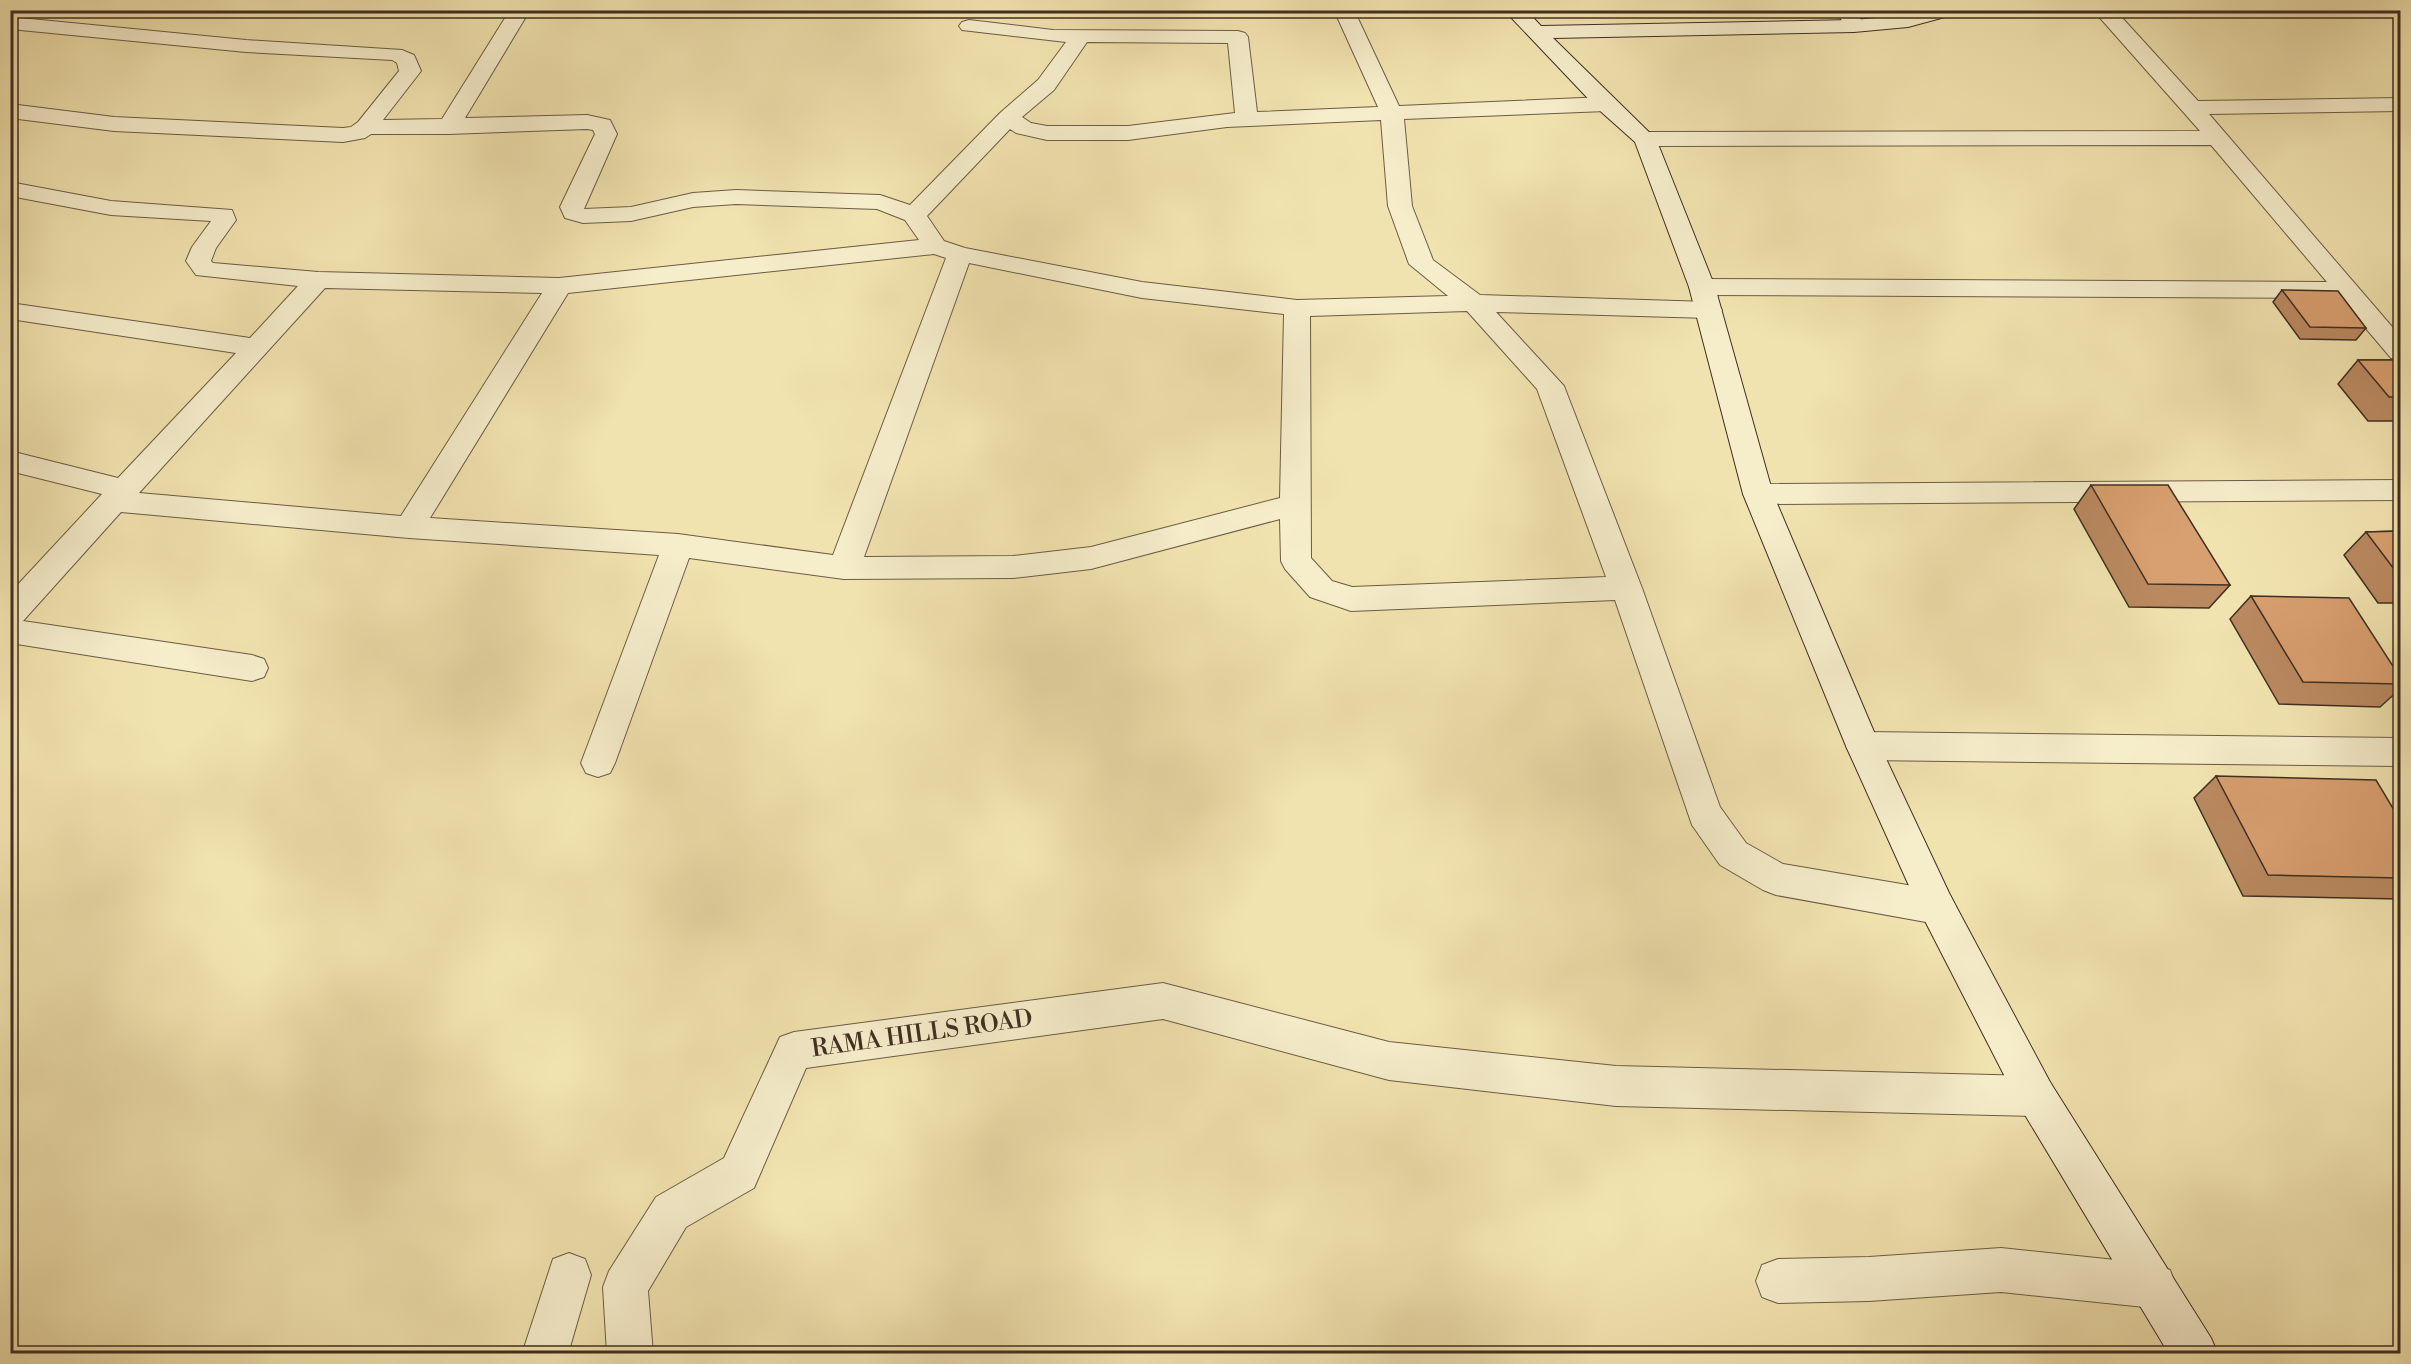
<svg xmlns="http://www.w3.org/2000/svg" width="2411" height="1364" font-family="'Libre Bodoni',serif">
	<rect width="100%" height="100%" fill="#f1e3af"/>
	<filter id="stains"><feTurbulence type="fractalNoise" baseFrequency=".00333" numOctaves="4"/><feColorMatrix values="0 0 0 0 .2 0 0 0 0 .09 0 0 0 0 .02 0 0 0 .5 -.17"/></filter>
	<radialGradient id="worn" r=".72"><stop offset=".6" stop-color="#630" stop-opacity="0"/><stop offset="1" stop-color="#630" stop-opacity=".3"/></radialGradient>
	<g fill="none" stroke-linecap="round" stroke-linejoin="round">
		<defs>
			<path id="street" d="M 510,10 L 530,10 L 465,118 L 587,115 L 610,120 L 617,134 L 584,209 L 631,207 L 693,193 L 736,190 L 880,195 L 910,205 L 1000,113 L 1038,80 L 1066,42 L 962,30 L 959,26 L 962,22 L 969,20 L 1053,30 L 1238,31 L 1245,33 L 1248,37 L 1257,112 L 1378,107 L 1334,10 L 1354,10 L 1399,106 L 1606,97 L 1614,99 L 1617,104 L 1614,109 L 1606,111 L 1404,119 L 1412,206 L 1433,260 L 1480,295 L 1709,302 L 1718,304 L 1722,310 L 1718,316 L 1709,318 L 1496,312 L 1564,386 L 1642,588 L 1720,807 L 1746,843 L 1783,864 L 1937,890 L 1950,895 L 1956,907 L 1950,919 L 1937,924 L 1776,895 L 1763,890 L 1720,865 L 1692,825 L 1615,600 L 1351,611 L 1310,597 L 1285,569 L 1281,561 L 1280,519 L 1091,569 L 1013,578 L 844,579 L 689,558 L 615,763 L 610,773 L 598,777 L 586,773 L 581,763 L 659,555 L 409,538 L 121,512 L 23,621 L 252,655 L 264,659 L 268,668 L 264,677 L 252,681 L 10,643 L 10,593 L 102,494 L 10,471 L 10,451 L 118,478 L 236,353 L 10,319 L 10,303 L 250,338 L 298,286 L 196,275 L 186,261 L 192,247 L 211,221 L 111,215 L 10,196 L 10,182 L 111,201 L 232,210 L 236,220 L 216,248 L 211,261 L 213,263 L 318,272 L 559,278 L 919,240 L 905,220 L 877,209 L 736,204 L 693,207 L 631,221 L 583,223 L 565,218 L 560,207 L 595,134 L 593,130 L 587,129 L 448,134 L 371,134 L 365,138 L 343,142 L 114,131 L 10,118 L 10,104 L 114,117 L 343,128 L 351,127 L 358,122 L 399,71 L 397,63 L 392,60 L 246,52 L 10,29 L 10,17 L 246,40 L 402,50 L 414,55 L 421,71 L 383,120 L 442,119 ZM 1087,42 L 1228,43 L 1235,113 L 1128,126 L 1047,126 L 1031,123 L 1022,117 L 1054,90 ZM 1381,120 L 1388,206 L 1409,264 L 1448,296 L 1297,300 L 1142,282 L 965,248 L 944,241 L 927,216 L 1010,129 L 1016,133 L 1047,140 L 1128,140 L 1227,127 ZM 934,254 L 946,258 L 833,555 L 678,534 L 430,518 L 568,293 ZM 969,263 L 1142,298 L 1284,314 L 1280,498 L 1091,547 L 1013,556 L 864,557 ZM 325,288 L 542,293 L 401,516 L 139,493 ZM 1467,311 L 1537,389 L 1606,577 L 1352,587 L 1332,581 L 1311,558 L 1310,316 Z
				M 1256,10 C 1251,17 1246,17 1238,15 L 1235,11 Z
				M 1836,10 L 1856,10 L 1864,26 L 1861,30 L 1847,30 Z
				M 2093,10 L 2115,10 L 2198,101 L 2400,98 L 2400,111 L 2209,114 L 2400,336 L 2400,360 L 2391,358 L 2340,298 L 1702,295 L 1693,292 L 1689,287 L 1693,282 L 1702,279 L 2327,282 L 2211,145 L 1645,146 L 1637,144 L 1634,139 L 1637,134 L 1645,132 L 2200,131 Z
				M 2400,480 L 2400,500 L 1758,504 L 1748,501 L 1743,494 L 1748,487 L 1758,484 Z
				M 1863,732 L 2400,738 L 2400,766 L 1863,760 L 1851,756 L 1846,746 L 1851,736 Z
				M 1163,983 L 1389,1042 L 1616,1066 L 2036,1076 L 2050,1082 L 2056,1096 L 2050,1110 L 2036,1116 L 1616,1106 L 1389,1080 L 1163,1019 L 806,1068 L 754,1188 L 686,1227 L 648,1291 L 653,1354 L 607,1354 L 603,1287 L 609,1271 L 656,1197 L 724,1158 L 780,1037 L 794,1032 Z
				M 2001,1248 L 2154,1264 L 2170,1270 L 2176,1286 L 2170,1302 L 2154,1308 L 2001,1292 L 1869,1301 L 1778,1303 L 1762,1297 L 1756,1281 L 1762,1265 L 1778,1259 L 1869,1257 Z
				M 569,1253 L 585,1259 L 591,1275 L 568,1354 L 522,1354 L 553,1259 Z"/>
			<path id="secondary" d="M 1504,10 L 1526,10 L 1541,26 L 1854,20 L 1907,15 L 1924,10 L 1959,10 L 1956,14 L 1908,27 L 1854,32 L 1553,38 L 1656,139 L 1715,287 L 1773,494 L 1880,746 L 1950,895 L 2050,1082 L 2211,1338 L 2218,1354 L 2169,1354 L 2022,1110 L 1924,919 L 1846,746 L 1743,494 L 1689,287 L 1635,142 L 1598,109 Z"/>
		</defs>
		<use href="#street" stroke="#6c5c44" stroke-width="2"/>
		<use href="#secondary" stroke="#402f21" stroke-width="2"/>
		<use href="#street" fill="#f6edcb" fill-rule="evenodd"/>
		<use href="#secondary" fill="#f6edcb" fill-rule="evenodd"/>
	</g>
	<path fill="#ba8960" stroke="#402f21" stroke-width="1.5" d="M 2282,290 L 2366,328 L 2356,340 L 2300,339 L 2273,302 Z
		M 2358,360 L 2400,360 L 2400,421 L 2368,421 L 2338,384 Z
		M 2091,485 L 2230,585 L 2209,608 L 2129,607 L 2074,509 Z
		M 2400,531 L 2400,603 L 2378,603 L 2344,555 L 2366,532 Z
		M 2251,596 L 2400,677 L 2400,689 L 2380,707 L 2279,704 L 2230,619 Z
		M 2216,776 L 2400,820 L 2400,899 L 2243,896 L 2194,798 Z"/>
	<path fill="#d89f70" stroke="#402f21" stroke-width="1.5" d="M 2282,290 L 2338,291 L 2366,328 L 2310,327 Z
		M 2358,360 L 2400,360 L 2400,397 L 2389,397 Z
		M 2091,485 L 2168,485 L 2230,585 L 2148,584 Z
		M 2400,531 L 2400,577 L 2366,532 Z
		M 2251,596 L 2349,598 L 2400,677 L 2400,684 L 2303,682 Z
		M 2216,776 L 2376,780 L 2400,820 L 2400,878 L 2268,875 Z"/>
	<g text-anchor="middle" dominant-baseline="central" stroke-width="4.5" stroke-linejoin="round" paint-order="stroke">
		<g font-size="24" fill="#402f21" stroke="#f6edcb">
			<text transform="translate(922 1034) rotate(-8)">RAMA HILLS ROAD</text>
		</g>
	</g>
	<rect width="2411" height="1364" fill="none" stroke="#f1e3af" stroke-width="36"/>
	<rect x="12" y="12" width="2387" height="1340" fill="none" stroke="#402f21" stroke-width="3"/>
	<rect x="18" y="18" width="2375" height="1328" fill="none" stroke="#402f21" stroke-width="1.5"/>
	<rect width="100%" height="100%" filter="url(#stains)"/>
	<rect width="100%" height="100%" fill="url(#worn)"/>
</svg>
